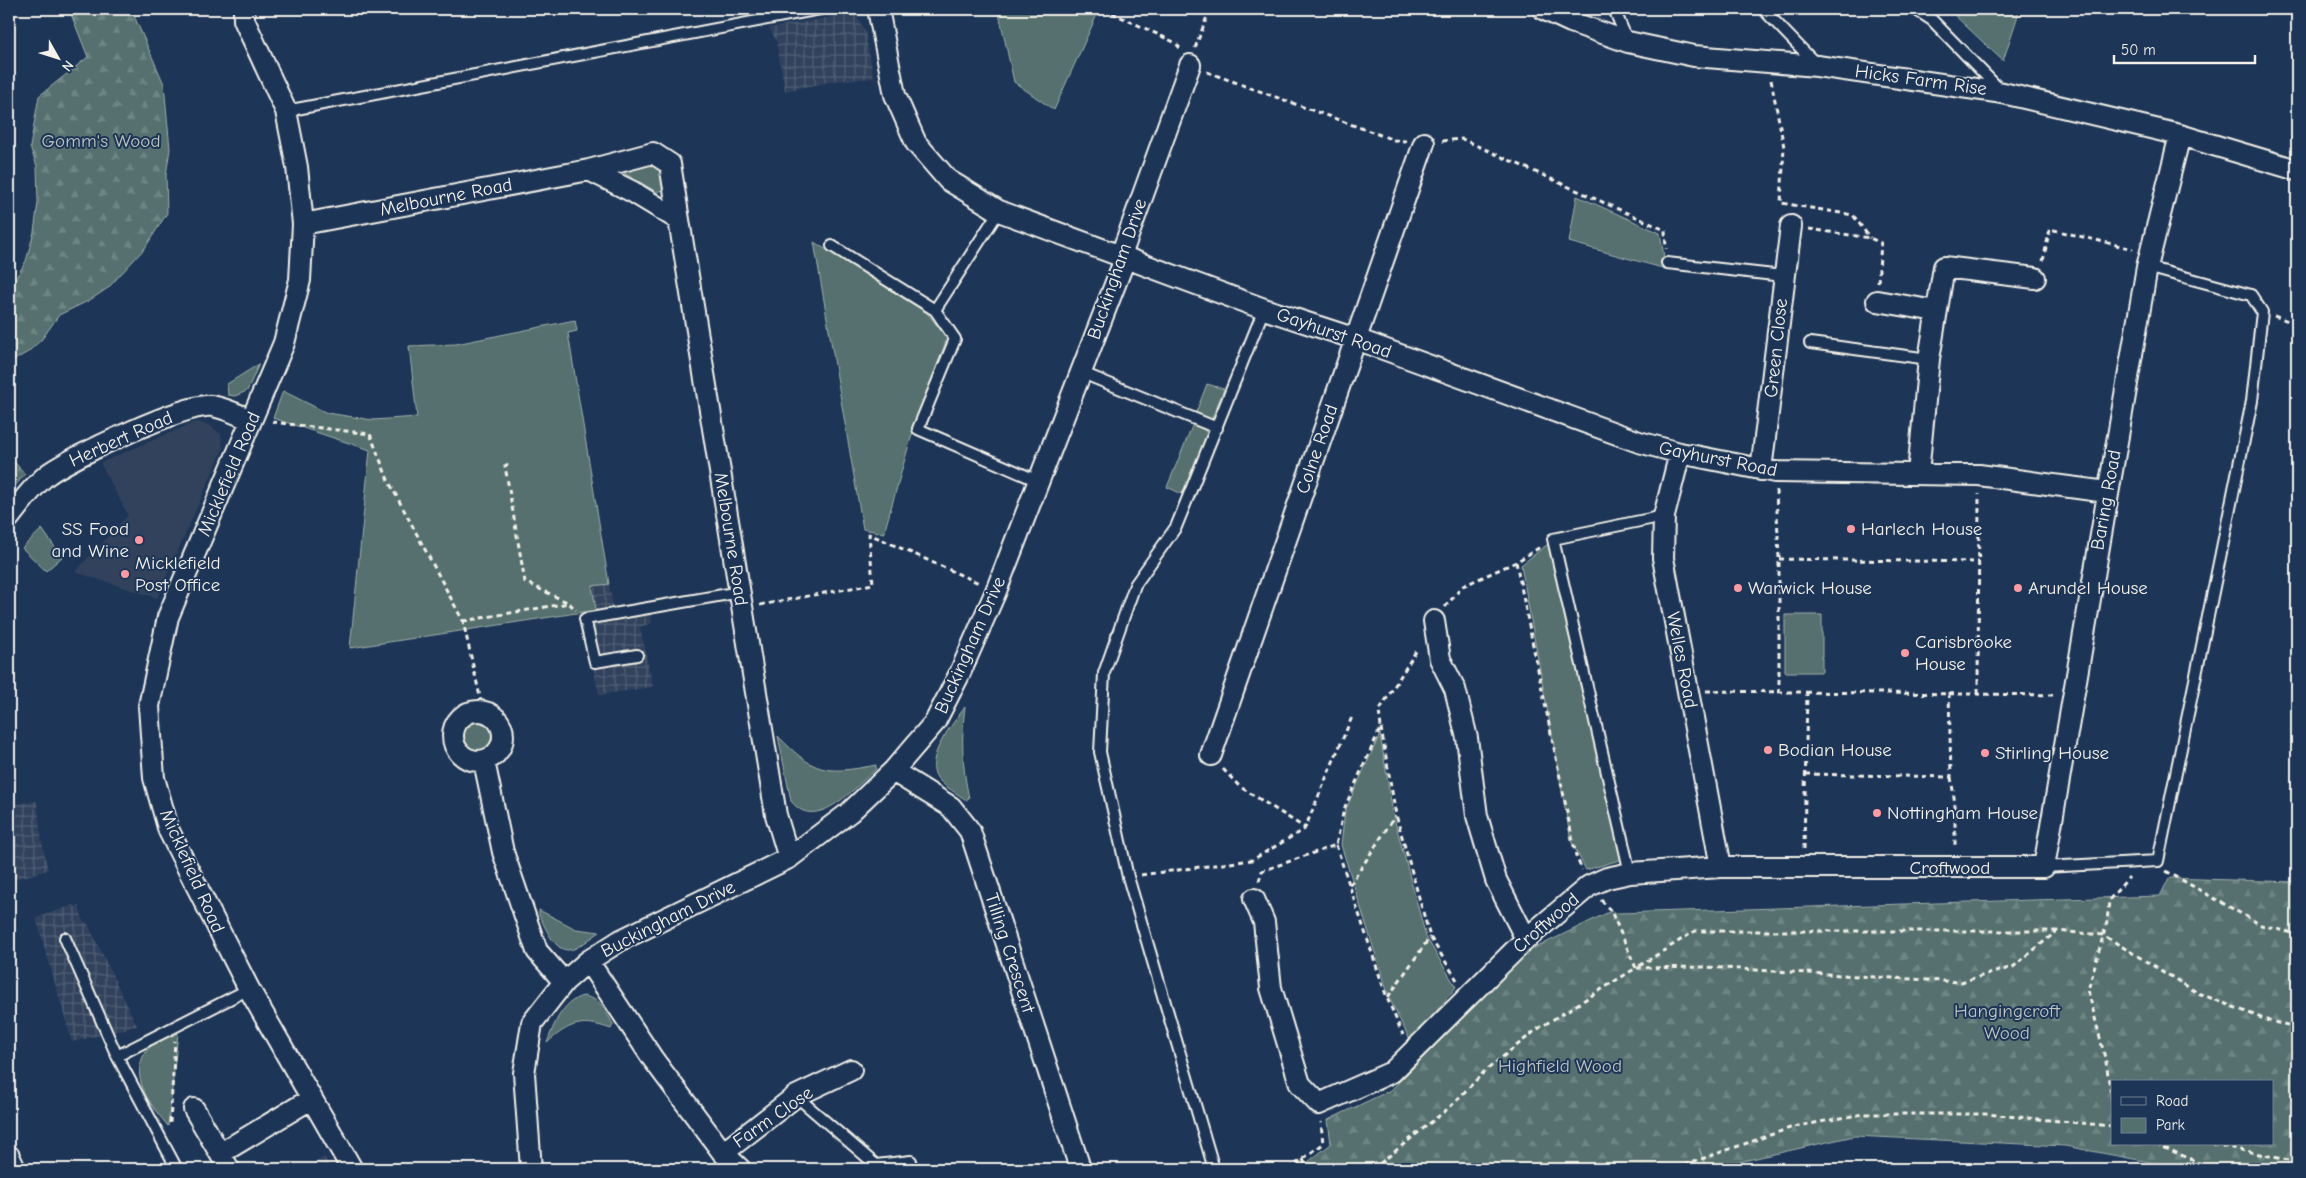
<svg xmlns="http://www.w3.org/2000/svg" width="2306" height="1178" font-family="'Comic Neue',sans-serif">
	<defs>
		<pattern id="industrial-grid" width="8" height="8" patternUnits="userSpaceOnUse" patternTransform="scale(1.25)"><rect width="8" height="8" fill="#31435d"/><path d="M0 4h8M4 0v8" fill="none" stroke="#4f5f74"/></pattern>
		<pattern id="forest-firs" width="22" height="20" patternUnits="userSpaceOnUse" patternTransform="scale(1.25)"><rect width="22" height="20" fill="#54706e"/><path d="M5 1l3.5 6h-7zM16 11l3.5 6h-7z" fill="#6d8583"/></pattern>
	</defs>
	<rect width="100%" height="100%" fill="#1d3557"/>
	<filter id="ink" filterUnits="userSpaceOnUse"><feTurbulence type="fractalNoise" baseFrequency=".02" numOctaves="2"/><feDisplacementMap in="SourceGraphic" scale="10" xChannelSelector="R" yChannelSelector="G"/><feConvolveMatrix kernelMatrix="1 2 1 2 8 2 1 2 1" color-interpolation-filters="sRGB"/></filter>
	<g filter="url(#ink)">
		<path fill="#31435d" d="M 195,422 L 209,425 L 221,434 L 223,449 L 157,598 L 75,572 L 128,515 L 100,463 Z"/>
		<path fill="url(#industrial-grid)" d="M 855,13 L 865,31 L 874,78 L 835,81 L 785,91 L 776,40 L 769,28 Z
			M 609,584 L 613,607 L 724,589 L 726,606 L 719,599 L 650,612 L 652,623 L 640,627 L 653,687 L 599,695 L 593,667 L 586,646 L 584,629 L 577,614 L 596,609 L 592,586 Z
			M 37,801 L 42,843 L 48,870 L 9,881 L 9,805 Z
			M 73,905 L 76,907 L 79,905 L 84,923 L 87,922 L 137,1026 L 72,1042 L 36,918 Z
			M 324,1157 L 331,1169 L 303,1169 Z"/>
		<path fill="#54706e" stroke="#a4b0ab" d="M 998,9 L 1099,10 L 1054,110 L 1014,82 Z
			M 1948,9 L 2020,9 L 2003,61 Z
			M 659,161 L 664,163 L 664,189 L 657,192 L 624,173 L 624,170 Z
			M 1577,196 L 1660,233 L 1666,269 L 1569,242 Z
			M 814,242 L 927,313 L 947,338 L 910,441 L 884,533 L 863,529 Z
			M 575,320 L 577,331 L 568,333 L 609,584 L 592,586 L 596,610 L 350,648 L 370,450 L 273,418 L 283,391 L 327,413 L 373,420 L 417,417 L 409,346 L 456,344 Z
			M 259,364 L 247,391 L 235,396 L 228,395 L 227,384 Z
			M 1207,384 L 1224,389 L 1211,420 L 1195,415 Z
			M 1193,424 L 1203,428 L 1207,434 L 1182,494 L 1167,487 Z
			M 42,529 L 62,557 L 46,571 L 22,548 Z
			M 1548,544 L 1623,859 L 1586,870 L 1571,841 L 1521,565 Z
			M 1785,615 L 1822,615 L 1822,672 L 1785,672 Z
			M 965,707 C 961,738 962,767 969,798 L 966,800 C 958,794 945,787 938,779 C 922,758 954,723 965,707 Z
			M464 735a19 19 0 1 1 38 0a19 19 0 1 1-38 0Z
			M 1380,734 L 1393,814 L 1426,937 L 1456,987 L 1411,1042 L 1390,1000 L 1341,845 L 1345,811 Z
			M 778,736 C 814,773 825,775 876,765 L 876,769 C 855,787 816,834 791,801 Z
			M 539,910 L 576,929 L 600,932 C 592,937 584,944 576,948 C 556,958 546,928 539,915 Z
			M 583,996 C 603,1000 603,1007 613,1024 L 611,1029 C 583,1019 570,1022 547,1043 C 554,1024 562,1002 583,996 Z
			M 178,1033 L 168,1126 C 150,1105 125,1073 150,1047 C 157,1041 170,1037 178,1033 Z"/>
		<path fill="url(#forest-firs)" stroke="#a4b0ab" fill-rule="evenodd" d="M 69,9 L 131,9 L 164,84 L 170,149 L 166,175 L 167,213 L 145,248 L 108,288 L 90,300 L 59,315 L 42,339 L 28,352 L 9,363 L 9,290 L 26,261 L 34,232 L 38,202 L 37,166 L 30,147 L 39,96 L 88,57 Z
			M 9,456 L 25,474 L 9,493 Z
			M 2169,878 L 2297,882 L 2297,1169 L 2186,1169 L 2065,1146 L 1854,1136 L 1743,1161 L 1719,1169 L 1707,1169 L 1699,1148 L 1706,1169 L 1299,1169 L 1331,1144 L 1328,1120 L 1391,1090 L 1529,951 L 1611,911 L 1618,913 L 2160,896 ZM 2112,1082 L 2272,1082 L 2272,1144 L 2112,1144 Z"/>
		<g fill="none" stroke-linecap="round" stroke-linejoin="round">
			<defs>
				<path id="lane" d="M 1614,9 L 1628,42
					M 1763,9 L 1817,65
					M 1915,9 L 1932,20 L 2000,90
					M 286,111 L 820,9
					M 832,246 L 935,310 L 955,339 L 918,429 L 1038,481
					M 1667,263 L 1783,276
					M 935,310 L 999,211
					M 1810,343 L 1929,359
					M 1080,372 L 1217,428
					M 637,655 L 595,662 L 585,619 L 740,592
					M 2044,867 L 2158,861 L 2252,401 L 2262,312 L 2251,295 L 2147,267
					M 1630,873 L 1553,539 L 1664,516
					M 65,938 L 117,1056 L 177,1169
					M 117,1056 L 249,989
					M 796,1096 L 876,1165 L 911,1161
					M 1214,1169 L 1128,877 L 1100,752 L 1104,673 L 1135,585 L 1176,527 L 1264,309"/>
				<path id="street" d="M 244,9 L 244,20 L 286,111 L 297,167 L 303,224 L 300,280 L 284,343 L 168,617 L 149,706 L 154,778 L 169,831 L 192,877 L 249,989 L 352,1169
					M 878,9 L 895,95 L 916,143 L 948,180 L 999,211 L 1264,309 L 1356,339 L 1639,442 L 1680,453 L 1775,472 L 1979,475 L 2107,492
					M 1543,9 L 1571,22 L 1628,42 L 1694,56 L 1817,66 L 2003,93 L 2180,135 L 2297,170
					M 589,170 L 653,153 L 670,164 L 679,220
					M 303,224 L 589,170 L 633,192 L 679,220 L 776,815 L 789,858
					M 1877,301 L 1936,311
					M 1680,453 L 1664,516 L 1663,558 L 1721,867
					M 1761,470 L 1791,226
					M 1918,474 L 1929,359 L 1944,267 L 2035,278
					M 9,518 C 21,503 32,487 47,475 C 69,458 187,402 212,406 C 225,408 239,415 251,420
					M 1434,621 L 1440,659 L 1455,689 L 1467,738 L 1477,816 L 1496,880 L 1526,939
					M453 736a25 25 0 1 1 50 0a25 25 0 1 1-50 0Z
					M 1211,755 L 1424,143
					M 484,761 L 503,852 L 537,951 L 564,982
					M 893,771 L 951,807 L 970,831 L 1079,1165 L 1079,1169
					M 1254,899 L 1264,922 L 1271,988 L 1300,1084 L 1319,1104 L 1392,1072 L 1526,939 L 1589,886 L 1607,878 L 1630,873 L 1721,867 L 2044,867 L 2147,267 L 2180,135
					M 588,961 L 653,1059 L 723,1153 L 740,1169
					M 194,1109 L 229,1169
					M 221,1153 L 311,1099
					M 723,1153 L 796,1096 L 851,1070
					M 9,1156 L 15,1169
					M 531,1169 L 524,1073 L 532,1023 L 564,982 L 588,961 L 621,940 L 789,858 L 850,812 L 893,771 L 935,722 L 959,675 L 996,591 L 1123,264 L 1124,247 L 1190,65"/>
			</defs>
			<use href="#lane" stroke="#f4f1e8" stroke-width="14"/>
			<use href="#street" stroke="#f4f1e8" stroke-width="24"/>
			<path stroke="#f4f1e8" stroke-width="3" stroke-dasharray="5 4" stroke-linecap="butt" d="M 1104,9 L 1176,43 L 1181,50
				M 1195,48 L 1210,9
				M 1207,72 L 1394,140 L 1406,141
				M 1771,80 L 1784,147 L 1781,203 L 1853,215 L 1870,238
				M 1442,141 L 1462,139 L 1665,230 L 1666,249
				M 1809,229 L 1870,238 L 1881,243 L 1878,283
				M 2043,261 L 2050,229 L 2133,249
				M 2274,316 L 2297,324
				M 272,422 L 370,434 L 388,480 L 463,621 L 483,710
				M 508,464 L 505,466 L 525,582 L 569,603
				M 1776,490 L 1779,559 L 1779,691
				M 1779,559 L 1979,562
				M 1516,562 L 1576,856 L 1582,870
				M 760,605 L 873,584 L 869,534 L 979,583
				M 1445,607 L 1463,586 L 1516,562 L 1542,546
				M 463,621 L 569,603 L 576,610
				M 1706,691 L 2055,695
				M 1978,693 L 1979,494
				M 1381,728 L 1396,815 L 1430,937 L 1457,980
				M 1223,769 L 1239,786 L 1305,828 L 1352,717
				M 1805,774 L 1951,777 L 1949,693
				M 1951,777 L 1955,804 L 1955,848
				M 1336,845 L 1387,998 L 1403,1035
				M 1804,849 L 1807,692
				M 2166,871 L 2261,925 L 2297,934
				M 1141,875 L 1252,860 L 1305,829
				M 1259,881 L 1262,871 L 1336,845 L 1344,809 L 1381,727 L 1379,711 L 1418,648
				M 1350,885 L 1395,816
				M 1601,900 L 1611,911 L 1636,968 L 1695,931 L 2056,931
				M 1388,997 L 1430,937
				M 2112,1101 L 2106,1062 L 2088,990 L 2107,922 L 2109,900 L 2129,877
				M 170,1123 L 175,1041
				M 2156,1144 L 2213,1169
				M 2213,1144 L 2297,1162
				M 1303,1159 L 1307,1169
				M 1289,1169 L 1323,1144 L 1321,1122
				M 1373,1169 L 1450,1107 L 1484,1072 L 1536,1030 L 1636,968 L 1705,967 L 1961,982 L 2013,967 L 2057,931 L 2103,935 L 2198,993 L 2269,1021 L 2297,1027
				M 1676,1169 L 1690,1163 L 1793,1127 L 1863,1114 L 1986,1114 L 2112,1126"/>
			<use href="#lane" stroke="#1d3557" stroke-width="10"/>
			<use href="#street" stroke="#1d3557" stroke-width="20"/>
		</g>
	</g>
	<g fill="#ff9aa2" stroke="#1d3557" stroke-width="2">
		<circle cx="1851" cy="529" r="5"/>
		<circle cx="139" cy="540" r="5"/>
		<circle cx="125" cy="574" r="5"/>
		<circle cx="1738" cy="588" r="5"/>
		<circle cx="2018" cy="588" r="5"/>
		<circle cx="1905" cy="653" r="5"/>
		<circle cx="1768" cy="750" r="5"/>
		<circle cx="1985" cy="753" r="5"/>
		<circle cx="1877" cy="813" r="5"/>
	</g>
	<g text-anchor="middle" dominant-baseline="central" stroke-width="4" stroke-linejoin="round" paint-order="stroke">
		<g font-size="19" fill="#f4f1e8" stroke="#1d3557">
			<text transform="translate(1921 80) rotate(8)">Hicks Farm Rise</text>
			<text transform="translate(446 197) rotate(-11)">Melbourne Road</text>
			<text transform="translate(1117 269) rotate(-71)">Buckingham Drive</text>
			<text transform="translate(1334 333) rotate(19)">Gayhurst Road</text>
			<text transform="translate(1776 348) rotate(-84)">Green Close</text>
			<text transform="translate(121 439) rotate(-24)">Herbert Road</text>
			<text transform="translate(1317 449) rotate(-71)">Colne Road</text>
			<text transform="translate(1718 459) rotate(11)">Gayhurst Road</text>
			<text transform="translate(229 474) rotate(-67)">Micklefield Road</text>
			<text transform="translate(2106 500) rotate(-80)">Baring Road</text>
			<text transform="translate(731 539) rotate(81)">Melbourne Road</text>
			<text transform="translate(970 645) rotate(-66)">Buckingham Drive</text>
			<text transform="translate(1682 660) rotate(79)">Welles Road</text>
			<text x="1950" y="868">Croftwood</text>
			<text transform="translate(192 871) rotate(66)">Micklefield Road</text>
			<text transform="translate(668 919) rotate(-27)">Buckingham Drive</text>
			<text transform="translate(1546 923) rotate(-41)">Croftwood</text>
			<text transform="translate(1010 953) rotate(72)">Tilling Crescent</text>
			<text transform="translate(773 1117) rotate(-35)">Farm Close</text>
		</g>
		<g font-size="19" fill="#bcc4bd" stroke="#1d3557">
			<text x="101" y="141">Gomm's Wood</text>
			<text x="2007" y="1011">Hangingcroft<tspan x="2007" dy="22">Wood</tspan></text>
			<text x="1560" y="1066">Highfield Wood</text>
		</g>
		<g font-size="19" fill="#f4f1e8" stroke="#1d3557" text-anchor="start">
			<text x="129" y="529" text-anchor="end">SS Food<tspan x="129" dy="22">and Wine</tspan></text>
			<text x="1861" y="529">Harlech House</text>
			<text x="135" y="563">Micklefield<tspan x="135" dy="22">Post Office</tspan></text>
			<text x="1748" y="588">Warwick House</text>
			<text x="2028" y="588">Arundel House</text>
			<text x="1915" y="642">Carisbrooke<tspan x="1915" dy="22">House</tspan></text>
			<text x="1778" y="750">Bodian House</text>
			<text x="1995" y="753">Stirling House</text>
			<text x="1887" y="813">Nottingham House</text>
		</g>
	</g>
	<rect width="2306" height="1178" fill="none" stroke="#1d3557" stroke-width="30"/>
	<rect x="15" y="15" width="2276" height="1148" fill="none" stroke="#f4f1e8" stroke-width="2" filter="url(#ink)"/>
	<rect x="2111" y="1080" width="162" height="65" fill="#1d3557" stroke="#738091"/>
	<rect x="2121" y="1097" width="25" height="8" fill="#1d3557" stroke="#738091"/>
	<text x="2156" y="1106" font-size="15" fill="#f4f1e8">Road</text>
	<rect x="2121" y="1118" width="25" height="15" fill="#54706e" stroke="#738091"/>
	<text x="2156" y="1130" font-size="15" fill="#f4f1e8">Park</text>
	<g transform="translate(58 58) rotate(129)" stroke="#1d3557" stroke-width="4" paint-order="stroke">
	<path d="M0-4L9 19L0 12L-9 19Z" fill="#f4f1e8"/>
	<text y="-8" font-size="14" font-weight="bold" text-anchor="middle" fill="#f4f1e8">N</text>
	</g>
	<path d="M2114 55v8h141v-8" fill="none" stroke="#f4f1e8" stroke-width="2.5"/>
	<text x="2121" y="55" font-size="15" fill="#f4f1e8" stroke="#1d3557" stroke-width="4" paint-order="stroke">50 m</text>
</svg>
